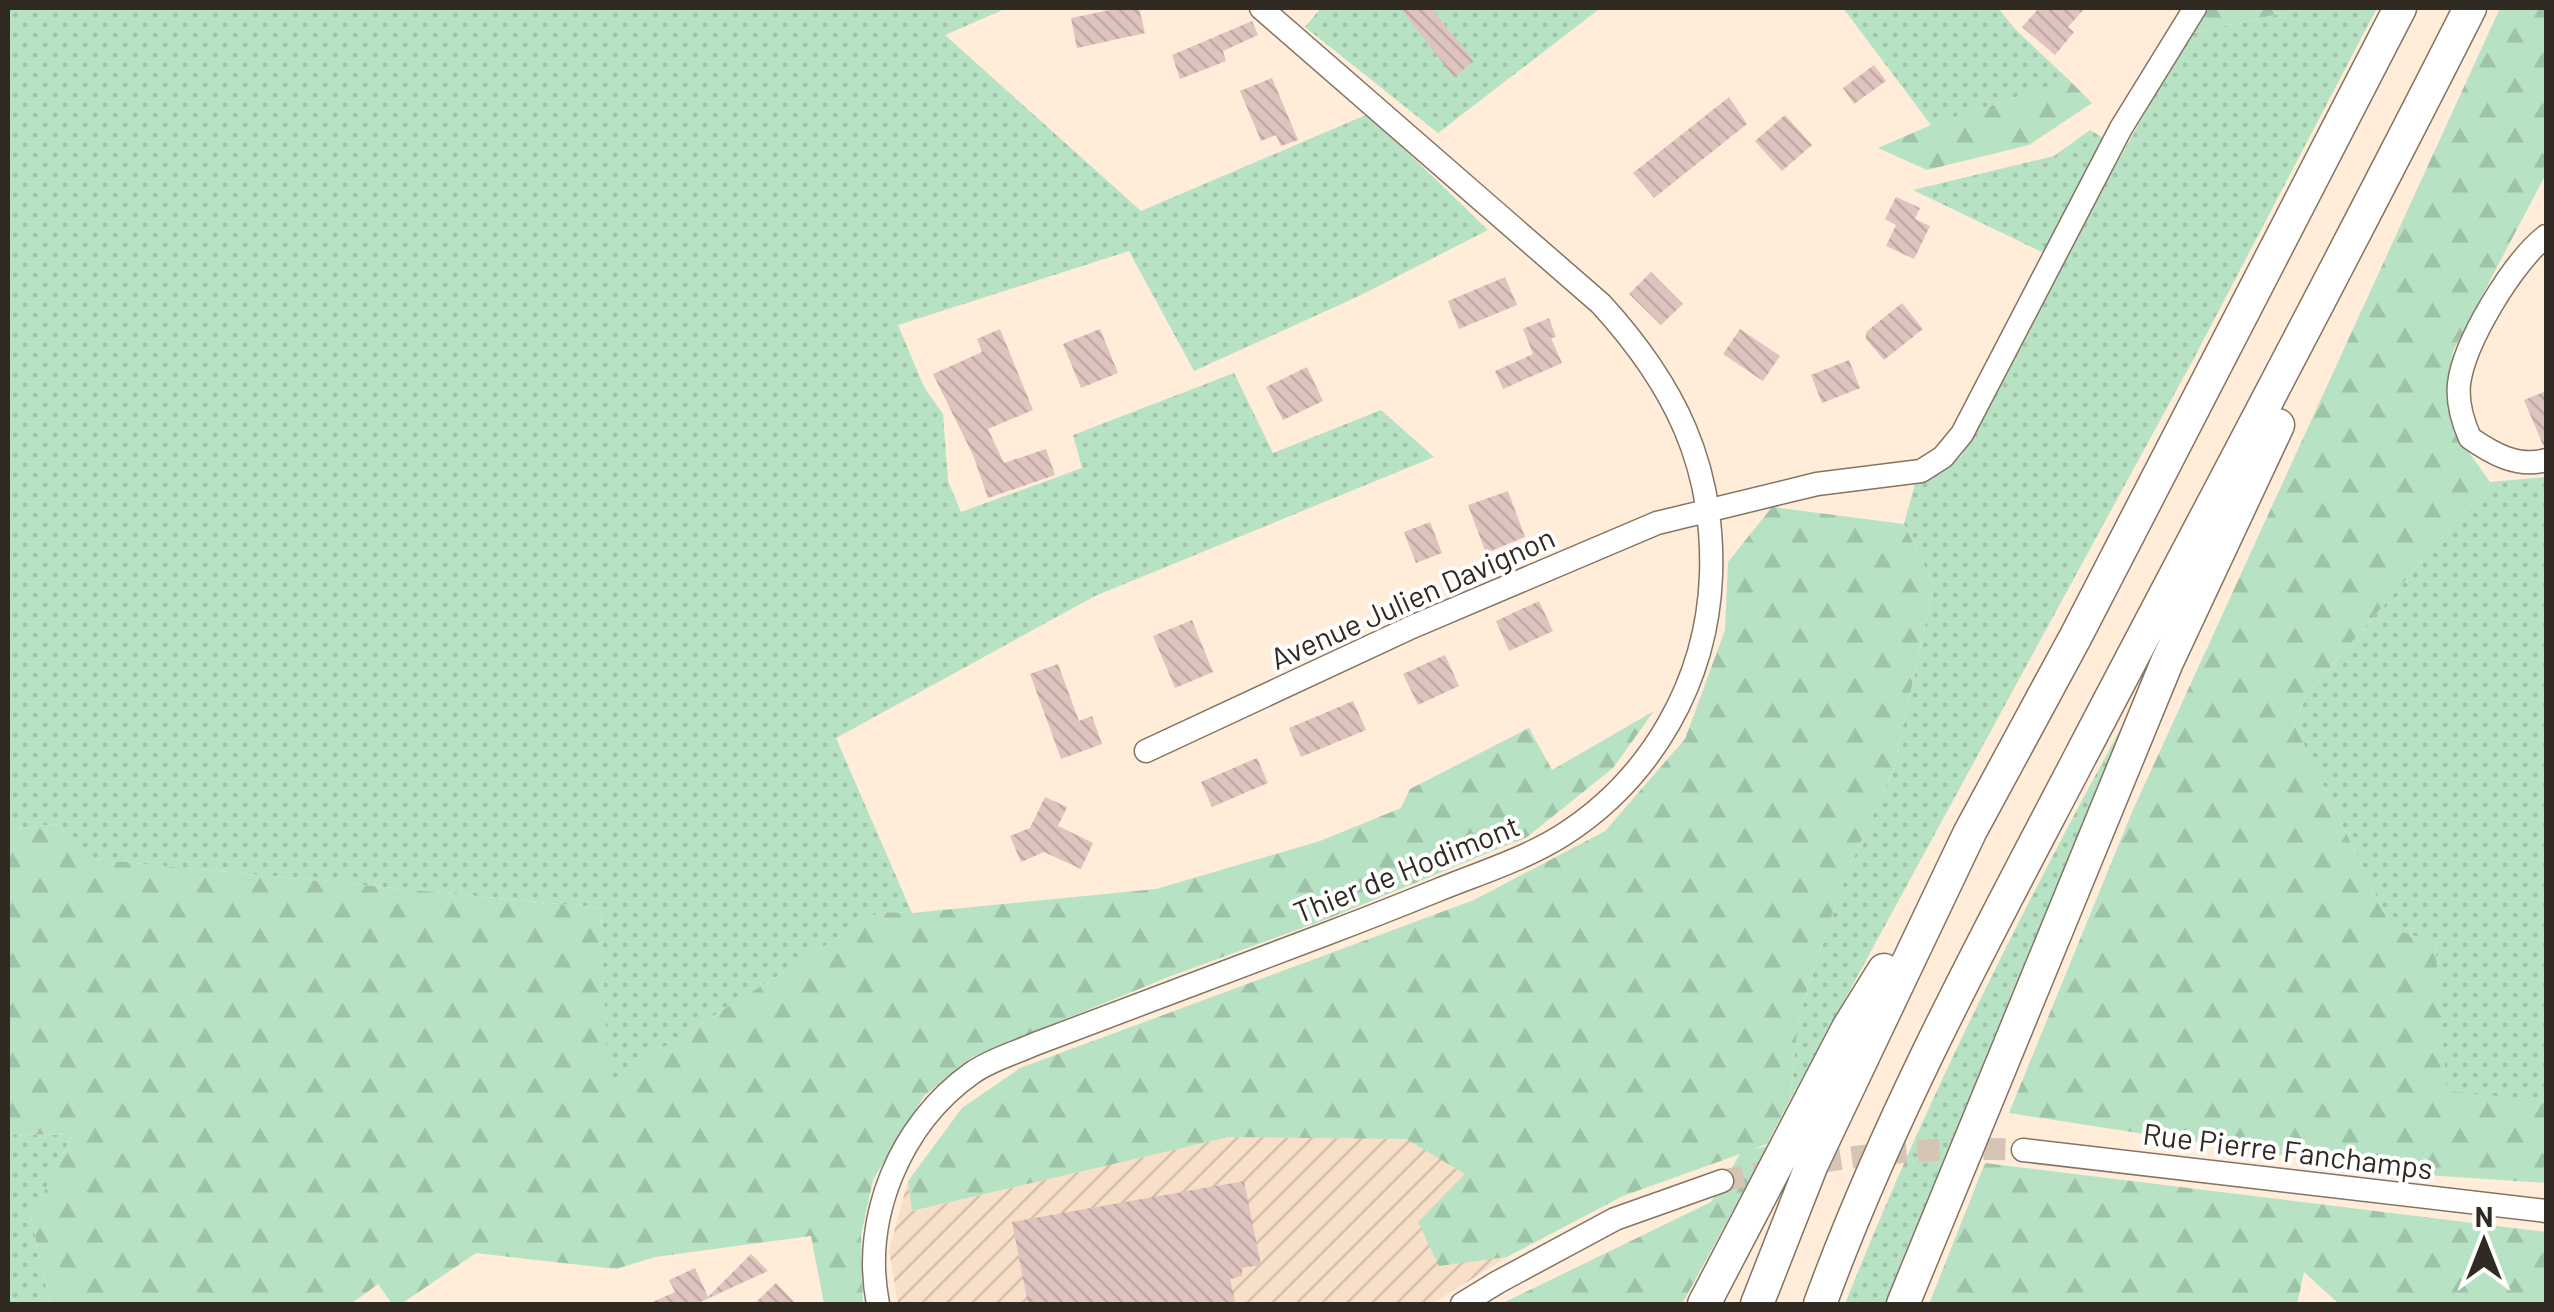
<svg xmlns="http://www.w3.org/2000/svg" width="2554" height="1312" font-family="Barlow,sans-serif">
	<defs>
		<pattern id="industrial-furrows" width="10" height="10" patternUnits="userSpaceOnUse" patternTransform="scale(2.5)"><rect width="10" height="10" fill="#f8dfc8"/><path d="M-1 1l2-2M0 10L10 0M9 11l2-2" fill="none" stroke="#d5c0ac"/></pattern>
		<pattern id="grass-dots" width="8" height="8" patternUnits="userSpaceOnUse" patternTransform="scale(2.5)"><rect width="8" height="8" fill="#b7e3c4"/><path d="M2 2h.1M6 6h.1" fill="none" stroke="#9ec3a8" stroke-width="1.8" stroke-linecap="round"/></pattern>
		<pattern id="forest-firs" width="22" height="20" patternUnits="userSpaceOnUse" patternTransform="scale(2.5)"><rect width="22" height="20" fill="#b7e3c4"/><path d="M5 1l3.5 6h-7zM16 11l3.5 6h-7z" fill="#9ec3a8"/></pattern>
		<pattern id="building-back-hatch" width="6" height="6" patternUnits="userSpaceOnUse" patternTransform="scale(2.5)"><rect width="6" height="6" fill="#dfc3bf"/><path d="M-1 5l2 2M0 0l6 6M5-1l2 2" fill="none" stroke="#c0a8a4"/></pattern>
	</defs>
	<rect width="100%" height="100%" fill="#ffecd9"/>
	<path fill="url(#industrial-furrows)" d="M 1229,1137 L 1407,1139 L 1465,1174 L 1439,1265 L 1507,1257 L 1432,1304 L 898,1304 L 889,1250 L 908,1181 L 913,1211 Z"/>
	<path fill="url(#grass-dots)" d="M 8,8 L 1007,8 L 945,35 L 1141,211 L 1368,114 L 1488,230 L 1359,296 L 1194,371 L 1129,251 L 898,325 L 924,387 L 943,414 L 948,481 L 961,512 L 1082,468 L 1073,435 L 1234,373 L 1273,453 L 1381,410 L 1434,457 L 1095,596 L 836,738 L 912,913 L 879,912 L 607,1083 L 601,908 L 93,859 L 55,824 L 8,830 Z
		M 1321,8 L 1596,8 L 1598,10 L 1438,133 L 1305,27 Z
		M 1843,8 L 1998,8 L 2015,29 L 2069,80 L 1931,125 Z
		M 2305,8 L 2377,8 L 2194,358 L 1790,1100 L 1799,1014 L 1844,879 L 1893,771 L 1934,586 L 1904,524 L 1916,480 L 1961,457 L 2021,335 L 2189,34 Z
		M 2090,130 L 2107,140 L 2046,254 L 1913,190 L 2054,156 Z
		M 2546,477 L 2546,1101 L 2446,1092 L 2435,943 L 2392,929 L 2294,724 L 2307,694 L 2490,482 Z
		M 2147,681 L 1888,1304 L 1845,1304 C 1930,1090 2035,883 2147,681 Z
		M 8,1134 L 72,1135 L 31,1218 L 50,1304 L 8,1304 Z"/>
	<path fill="url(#forest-firs)" d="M 2205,8 L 2305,8 L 2189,34 Z
		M 2500,8 L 2546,8 L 2546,174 L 2453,351 L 2447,407 L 2470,454 L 2490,482 L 2307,694 L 2294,724 L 2392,929 L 2435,942 L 2447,1091 L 2546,1101 L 2546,1183 L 2396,1173 L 2009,1113 L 2132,812 Z
		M 2069,80 L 2092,103 L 2029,145 L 1927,170 L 1878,148 L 1931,125 Z
		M 1772,507 L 1904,524 L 1934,586 L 1893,771 L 1844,879 L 1799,1014 L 1790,1100 L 1767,1144 L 1753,1149 L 1768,1146 L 1682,1304 L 1501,1304 L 1711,1202 L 1740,1154 L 1623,1196 L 1507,1257 L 1439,1266 L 1418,1222 L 1465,1174 L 1406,1139 L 1229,1137 L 912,1211 L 908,1181 L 962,1108 L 1020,1068 L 1474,900 L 1605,831 L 1685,739 L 1725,630 L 1728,562 Z
		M 1654,711 L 1613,768 L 1527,837 L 1327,919 L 1171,976 L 972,1057 L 924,1096 L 873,1180 L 861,1235 L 863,1304 L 824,1304 L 811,1236 L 655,1257 L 616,1269 L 476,1253 L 401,1304 L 392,1304 L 378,1284 L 351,1304 L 50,1304 L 31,1218 L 72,1135 L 8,1134 L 8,830 L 55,824 L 94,859 L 601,908 L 608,1082 L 879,912 L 912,913 L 1156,889 L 1320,841 L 1401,808 L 1410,789 L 1529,728 L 1552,770 Z
		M 1985,1163 L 2546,1232 L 2546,1304 L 2339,1304 L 2304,1272 L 2297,1304 L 1929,1304 Z"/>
	<path fill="url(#building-back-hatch)" d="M 1119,8 L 1139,8 L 1145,33 L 1077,48 L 1071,18 Z
		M 1400,8 L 1431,8 L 1474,61 L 1454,77 Z
		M 2039,8 L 2085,8 L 2068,27 L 2074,32 L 2055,55 L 2022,27 Z
		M 1252,21 L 1258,35 L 1223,51 L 1226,61 L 1180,79 L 1172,55 Z
		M 1874,65 L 1886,81 L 1854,104 L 1843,88 Z
		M 1272,78 L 1298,140 L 1281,146 L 1276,135 L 1261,141 L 1240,91 Z
		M 1729,97 L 1747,124 L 1654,198 L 1633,173 Z
		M 1785,115 L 1812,145 L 1782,171 L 1755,141 Z
		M 1896,197 L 1920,208 L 1915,219 L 1930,226 L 1914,259 L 1886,246 L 1896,225 L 1885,219 Z
		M 1651,272 L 1683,304 L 1661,325 L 1629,294 Z
		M 1505,277 L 1517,305 L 1459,329 L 1448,301 Z
		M 1902,303 L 1923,329 L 1884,360 L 1866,339 L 1866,332 Z
		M 1549,318 L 1556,337 L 1551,338 L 1562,363 L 1503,389 L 1495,371 L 1533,354 L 1523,329 Z
		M 1000,329 L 1033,410 L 988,429 L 1004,463 L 1046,449 L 1055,475 L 988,498 L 973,455 L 933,374 L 982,352 L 977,339 Z
		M 1100,329 L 1118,373 L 1081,388 L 1063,344 Z
		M 1740,329 L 1780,356 L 1763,381 L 1723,354 Z
		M 1849,360 L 1860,388 L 1822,403 L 1811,375 Z
		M 1307,367 L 1323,401 L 1283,420 L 1266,387 Z
		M 2546,391 L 2546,445 L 2543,445 L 2524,400 Z
		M 1508,491 L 1525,537 L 1486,553 L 1468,505 Z
		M 1430,522 L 1442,553 L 1416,563 L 1404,532 Z
		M 1539,601 L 1553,631 L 1509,651 L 1496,621 Z
		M 1192,620 L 1213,672 L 1175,688 L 1153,636 Z
		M 1445,655 L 1459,686 L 1418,705 L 1403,674 Z
		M 1058,664 L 1079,721 L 1092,716 L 1102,744 L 1061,759 L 1030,674 Z
		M 1353,701 L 1366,730 L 1301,757 L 1289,728 Z
		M 1257,758 L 1268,783 L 1212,807 L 1201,782 Z
		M 1045,797 L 1067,807 L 1058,826 L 1093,843 L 1081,869 L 1044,852 L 1021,862 L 1010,836 L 1030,828 Z
		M 1244,1181 L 1261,1265 L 1242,1268 L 1242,1276 L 1230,1279 L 1236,1304 L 1028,1304 L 1012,1222 Z
		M 751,1254 L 768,1271 L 696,1304 L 648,1304 L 675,1292 L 669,1280 L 695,1268 L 708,1297 Z
		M 776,1283 L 796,1304 L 754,1304 Z"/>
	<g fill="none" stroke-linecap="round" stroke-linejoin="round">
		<path stroke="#d6c5b5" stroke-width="22" stroke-dasharray="22 11" stroke-linecap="butt" d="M 1722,1181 C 1822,1158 1920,1145 2023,1150"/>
		<defs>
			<path id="minor" d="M 2546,236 C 2513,262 2464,342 2459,384 C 2457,403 2462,420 2470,438 C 2493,454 2518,468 2546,460
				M 1146,751 L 1412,627 L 1657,523 L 1817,484 L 1921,471 L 1943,457 L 1962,434 L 2121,128 L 2195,8
				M 2023,1150 L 2546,1211
				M 878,1304 C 861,1218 900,1124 972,1073 C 990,1060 1015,1053 1035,1044 C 1132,1007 1229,971 1326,934 C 1363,920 1401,905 1438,890 C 1480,873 1525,859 1563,835 C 1652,778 1707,681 1711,576 C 1715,465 1674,384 1601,304 L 1261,8
				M 1462,1304 L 1498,1282 L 1615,1219 L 1722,1181"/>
			<path id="highway" d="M 1704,1304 L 1848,1028 L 1884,970
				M 1757,1304 L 1812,1164 L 1970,832 L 2076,636 L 2400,8
				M 1820,1304 C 1889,1115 1986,937 2079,759 C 2210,508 2343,260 2470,8
				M 1903,1304 L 2167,662 L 2278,425"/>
		</defs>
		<use href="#minor" stroke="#847463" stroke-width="25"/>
		<use href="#highway" stroke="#847463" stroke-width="35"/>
		<use href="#minor" stroke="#fff" stroke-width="22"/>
		<use href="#highway" stroke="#fff" stroke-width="32"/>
	</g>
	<g text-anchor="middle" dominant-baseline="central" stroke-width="8" stroke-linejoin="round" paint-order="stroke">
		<g font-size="30" fill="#312a23" stroke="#fff">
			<text transform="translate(1412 597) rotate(-24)">Avenue Julien Davignon</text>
			<text transform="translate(1406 868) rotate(-22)">Thier de Hodimont</text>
			<text transform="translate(2288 1150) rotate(7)">Rue Pierre Fanchamps</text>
		</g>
	</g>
	<rect width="2554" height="1312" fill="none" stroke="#312a23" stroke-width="20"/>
	<g transform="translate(2484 1242)" stroke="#ffffff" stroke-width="8" paint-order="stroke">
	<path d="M0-8L18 38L0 25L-18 38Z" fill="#312a23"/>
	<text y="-15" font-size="28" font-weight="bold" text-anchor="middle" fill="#312a23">N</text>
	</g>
</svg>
